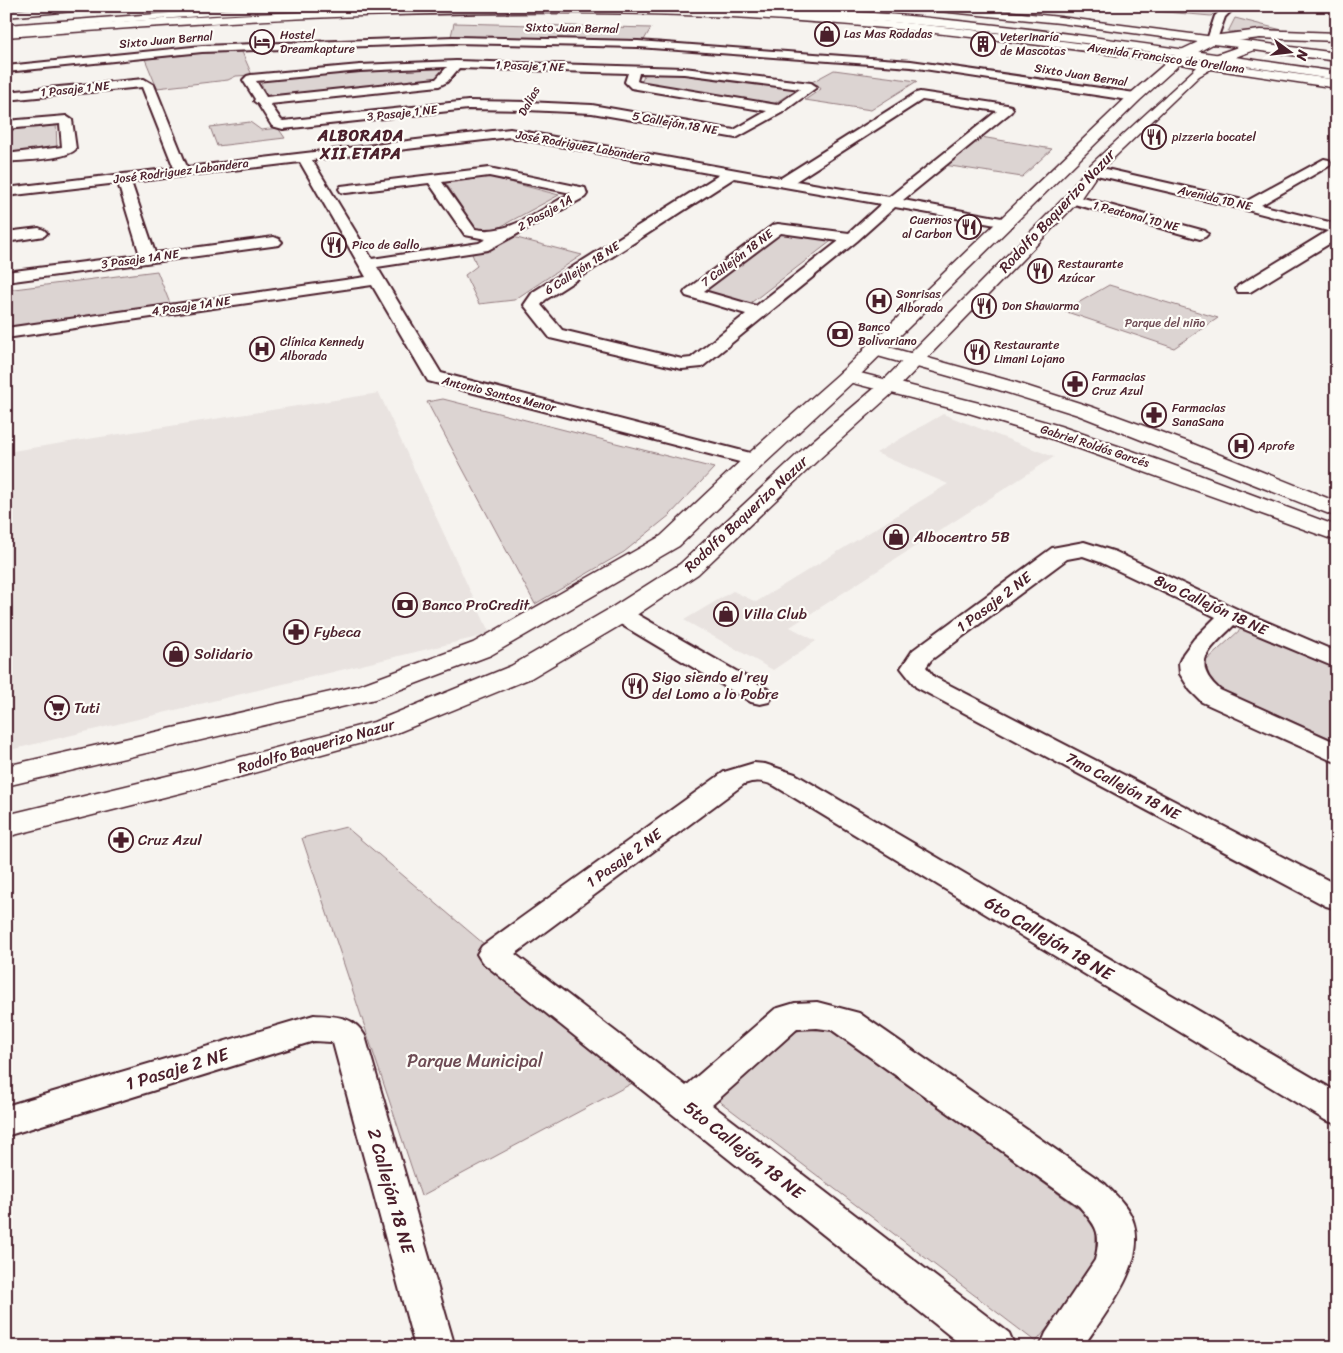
<svg xmlns="http://www.w3.org/2000/svg" width="1343" height="1353" font-family="Sriracha,sans-serif">
	<rect width="100%" height="100%" fill="#f6f3ef"/>
	<filter id="ink" filterUnits="userSpaceOnUse"><feTurbulence type="fractalNoise" baseFrequency=".02" numOctaves="2"/><feDisplacementMap in="SourceGraphic" scale="10" xChannelSelector="R" yChannelSelector="G"/><feConvolveMatrix kernelMatrix="1 2 1 2 8 2 1 2 1" color-interpolation-filters="sRGB"/></filter>
	<g filter="url(#ink)">
		<path fill="#e9e3e0" d="M 379,393 L 490,634 L 6,751 L 6,452 Z
			M 943,414 L 1054,457 L 790,627 L 816,641 L 773,670 L 684,620 L 733,591 L 756,602 L 948,484 L 876,453 Z"/>
		<path fill="#dcd4d2" stroke="#937a7e" d="M 1098,6 L 1222,6 L 1211,16 Z
			M 1235,18 L 1282,30 L 1228,32 Z
			M 454,23 L 651,28 L 644,40 L 451,36 Z
			M 242,52 L 252,75 L 236,76 L 228,80 L 157,88 L 145,59 L 200,53 Z
			M 446,66 L 435,80 L 267,98 L 260,80 L 363,70 Z
			M 834,70 L 917,81 L 871,110 L 805,100 L 821,89 L 818,85 L 810,83 Z
			M 645,71 L 683,72 L 800,87 L 772,105 L 641,84 Z
			M 56,121 L 57,149 L 6,156 L 6,128 Z
			M 250,122 L 261,130 L 278,128 L 285,138 L 217,146 L 210,127 Z
			M 981,137 L 1052,149 L 1022,177 L 944,165 Z
			M 487,176 L 559,195 L 498,228 L 477,230 L 445,182 Z
			M 781,228 L 834,239 L 748,305 L 691,292 Z
			M 513,237 L 582,255 L 514,300 L 479,304 L 465,275 L 477,266 L 472,254 Z
			M 157,271 L 171,306 L 6,330 L 6,290 Z
			M 1109,285 L 1218,318 L 1174,348 L 1064,311 Z
			M 443,399 L 714,468 L 670,515 L 624,552 L 535,604 L 427,402 Z
			M 1242,628 L 1337,669 L 1337,741 L 1215,687 L 1208,674 L 1206,661 Z
			M 346,827 L 642,1078 L 421,1196 L 302,838 Z
			M 807,1029 L 834,1031 L 1090,1217 L 1096,1234 L 1095,1268 L 1036,1342 L 714,1097 L 784,1034 Z"/>
		<g fill="none" stroke-linecap="round" stroke-linejoin="round">
			<defs>
				<path id="minor" d="M 1225,6 L 1236,6 L 1225,17 L 1216,42 L 1208,42 L 1207,40 L 1215,16 Z
					M 453,37 L 638,41 L 911,61 L 1135,93 L 1141,97 L 1135,101 L 911,67 L 638,47 L 453,43 L 202,52 L 6,72 L 6,66 L 202,46 Z
					M 456,61 L 684,68 L 811,83 L 817,87 L 783,112 L 736,138 L 592,113 L 526,110 L 468,109 L 283,129 L 272,126 L 258,104 L 254,101 L 255,99 L 243,80 L 247,76 L 251,75 L 360,65 ZM 445,67 L 447,67 L 436,79 L 266,97 L 256,81 L 360,71 ZM 459,68 L 628,73 L 625,82 L 631,88 L 767,111 L 734,130 L 592,105 L 526,102 L 468,101 L 283,121 L 281,120 L 270,104 L 439,86 L 447,82 ZM 639,73 L 684,74 L 800,89 L 777,105 L 639,82 L 637,81 Z
					M 144,79 L 154,85 L 187,167 L 510,129 L 781,178 L 916,93 L 920,92 L 1007,105 L 1011,106 L 1013,109 L 1011,112 L 903,200 L 1007,219 L 1012,220 L 1014,223 L 1012,226 L 1007,227 L 895,207 L 857,241 L 702,367 L 682,369 L 550,338 L 524,305 L 533,292 L 719,175 L 510,137 L 312,160 L 372,259 L 479,243 L 486,239 L 465,235 L 429,183 L 346,193 L 341,192 L 339,189 L 341,186 L 489,168 L 585,188 L 587,194 L 585,197 L 488,250 L 377,267 L 441,373 L 762,456 L 765,460 L 762,464 L 755,466 L 428,381 L 372,285 L 6,338 L 6,328 L 366,277 L 300,162 L 131,182 L 155,253 L 274,237 L 279,239 L 282,242 L 279,245 L 6,282 L 6,272 L 140,255 L 118,183 L 6,196 L 6,188 L 174,168 L 142,87 L 6,100 L 6,92 ZM 922,100 L 997,111 L 889,197 L 796,181 ZM 489,176 L 571,193 C 542,209 509,236 475,229 L 442,182 ZM 734,178 L 881,204 L 849,233 L 778,224 L 773,225 L 686,290 L 684,293 L 686,296 L 746,314 L 691,358 L 682,359 L 562,330 L 541,305 L 545,300 ZM 781,233 L 839,241 L 756,306 L 704,291 Z
					M 66,116 L 72,120 L 76,149 C 66,160 22,160 6,162 L 6,154 L 62,147 L 60,124 L 6,129 L 6,121 Z
					M 1324,159 L 1329,160 L 1331,163 L 1329,166 L 1261,205 L 1337,224 L 1337,239 L 1250,292 L 1238,292 L 1236,289 L 1238,286 L 1328,231 L 1247,210 L 1088,173 L 1086,170 L 1093,166 L 1247,201 Z
					M 1072,195 L 1205,231 L 1208,234 L 1205,237 L 1200,239 L 1067,202 L 1065,199 L 1067,196 Z
					M 39,228 L 44,230 L 47,233 L 44,236 L 6,242 L 6,232 Z
					M 1084,542 L 1116,552 L 1239,610 L 1337,652 L 1337,668 L 1234,625 C 1212,648 1188,662 1220,690 L 1337,743 L 1337,762 L 1328,759 L 1202,702 L 1190,690 L 1180,674 L 1179,663 L 1183,654 L 1194,639 L 1216,617 L 1100,562 L 1083,556 L 1067,559 L 931,660 L 926,667 L 934,677 L 1337,885 L 1337,909 L 1326,906 L 916,687 L 901,668 L 913,650 L 1052,548 Z
					M 620,607 L 628,609 L 769,690 L 773,696 L 769,702 L 760,704 L 751,702 L 612,619 L 608,614 L 612,609 Z
					M 754,763 L 765,764 L 795,774 L 1337,1092 L 1337,1124 L 1325,1120 L 775,786 C 764,781 756,780 744,784 L 515,954 L 686,1086 L 775,1009 L 795,1003 L 817,1002 L 859,1013 L 1105,1184 C 1116,1195 1130,1208 1134,1224 C 1146,1266 1104,1314 1083,1347 L 1040,1347 L 1046,1333 L 1095,1260 C 1102,1232 1097,1227 1079,1206 L 832,1030 L 817,1028 L 797,1029 L 712,1105 L 1009,1333 L 1015,1347 L 964,1347 L 482,962 L 477,954 L 482,946 L 724,772 Z
					M 314,1015 C 335,1016 354,1016 365,1036 L 455,1347 L 415,1347 L 333,1043 L 331,1042 L 314,1041 L 6,1136 L 6,1106 Z"/>
				<path id="tertiary" d="M 1260,30 L 1337,33 L 1337,41 L 1260,38 L 1212,44 L 1206,40 L 1212,36 Z"/>
				<path id="secondary" d="M 874,343 L 1014,382 L 1092,407 L 1188,442 L 1337,502 L 1337,517 L 1078,415 L 999,390 L 867,353 L 864,349 L 867,345 Z
					M 848,370 L 983,404 L 1060,426 L 1167,463 L 1337,526 L 1337,541 L 1044,436 L 969,413 L 841,380 L 838,376 L 841,372 Z"/>
				<path id="primary" d="M 55,6 L 100,6 L 95,9 L 6,17 L 6,11 Z
					M 553,6 C 637,7 722,9 806,15 C 929,23 1052,39 1174,56 L 1181,50 L 1198,42 L 1060,23 L 919,9 L 914,6 L 955,6 L 1060,17 L 1337,53 L 1337,61 L 1254,50 L 1220,63 L 1337,80 L 1337,88 L 1211,69 L 1199,76 L 1098,173 L 1078,202 L 896,390 L 818,460 L 698,574 L 629,620 L 531,678 L 394,734 L 192,790 L 6,837 L 6,815 L 192,770 L 374,722 L 511,666 L 611,608 L 680,564 L 802,450 L 882,382 L 1066,196 L 1088,167 L 1197,67 L 1180,64 L 1140,100 L 855,380 L 763,465 L 679,546 L 491,655 L 375,699 L 6,786 L 6,766 L 357,686 L 473,643 L 661,536 L 747,455 L 841,372 L 1130,94 L 1167,62 C 1022,42 877,24 731,17 C 489,6 247,18 6,37 L 6,30 C 188,16 370,6 553,6 ZM 1213,44 L 1238,47 L 1215,55 L 1206,61 L 1187,58 Z"/>
				<path id="trunk" d="M 264,6 L 346,6 L 341,9 L 212,15 L 6,31 L 6,25 Z
					M 670,6 C 700,6 730,5 761,6 C 954,14 1146,44 1337,72 L 1337,80 C 1207,60 1077,40 947,27 C 856,18 766,13 675,9 Z"/>
			</defs>
			<use href="#minor" stroke="#4a1f2b" stroke-width="4"/>
			<use href="#tertiary" stroke="#4a1f2b" stroke-width="3"/>
			<use href="#secondary" stroke="#4a1f2b" stroke-width="3"/>
			<use href="#primary" stroke="#4a1f2b" stroke-width="3"/>
			<use href="#trunk" stroke="#4a1f2b" stroke-width="3"/>
			<use href="#minor" fill="#fdfcf7" fill-rule="evenodd"/>
			<use href="#tertiary" fill="#fdfcf7" fill-rule="evenodd"/>
			<use href="#secondary" fill="#fdfcf7" fill-rule="evenodd"/>
			<use href="#primary" fill="#fdfcf7" fill-rule="evenodd"/>
			<use href="#trunk" fill="#fdfcf7" fill-rule="evenodd"/>
		</g>
	</g>
	<defs>
		<symbol id="shop-ring" viewBox="-11 -11 22 22"><circle r="9.5" fill="#fdfcf7" stroke="#4a1f2b" stroke-width="1.5"/><path d="M-5-2.5h2.3a2.7 3.5 0 0 1 5.4 0H5L5.5 6h-11ZM-1.5-2.5h3a1.5 2.3 0 0 0-3 0Z" fill="#4a1f2b"/></symbol>
		<symbol id="hotel-ring" viewBox="-11 -11 22 22"><circle r="9.5" fill="#fdfcf7" stroke="#4a1f2b" stroke-width="1.5"/><path d="M-6-4.5h1.5V1H6V5H4.5V3h-9V5H-6ZM-4 0a1.8 1.8 0 1 1 3.6 0ZM.5 0V-2.5h3Q6-2.5 6 0Z" fill="#4a1f2b"/></symbol>
		<symbol id="building-ring" viewBox="-11 -11 22 22"><circle r="9.5" fill="#fdfcf7" stroke="#4a1f2b" stroke-width="1.5"/><path d="M-4-6H4V6H1V3H-1V6H-4ZM-2.5-4.3h1.7v1.8h-1.7ZM.8-4.3h1.7v1.8H.8ZM-2.5-1h1.7V.8h-1.7ZM.8-1h1.7V.8H.8Z" fill="#4a1f2b"/></symbol>
		<symbol id="restaurant-ring" viewBox="-11 -11 22 22"><circle r="9.5" fill="#fdfcf7" stroke="#4a1f2b" stroke-width="1.5"/><path d="M-5-6h1v4h1v-4h1v4h1v-4h1v5L-1.5 .5V6h-2V.5L-5-1ZM5-6V6H3V1.5H1.5Q1.5-4 5-6Z" fill="#4a1f2b"/></symbol>
		<symbol id="hospital-ring" viewBox="-11 -11 22 22"><circle r="9.5" fill="#fdfcf7" stroke="#4a1f2b" stroke-width="1.5"/><path d="M-5-5h3v3.5h4V-5h3V5h-3V1.5h-4V5h-3Z" fill="#4a1f2b"/></symbol>
		<symbol id="bank-ring" viewBox="-11 -11 22 22"><circle r="9.5" fill="#fdfcf7" stroke="#4a1f2b" stroke-width="1.5"/><path d="M-6-4H6V4H-6ZM0-2.3a2.3 2.3 0 1 0 0 4.6a2.3 2.3 0 1 0 0-4.6Z" fill="#4a1f2b"/></symbol>
		<symbol id="pharmacy-ring" viewBox="-11 -11 22 22"><circle r="9.5" fill="#fdfcf7" stroke="#4a1f2b" stroke-width="1.5"/><path d="M-2-6h4v4h4v4h-4v4h-4v-4h-4v-4h4Z" fill="#4a1f2b"/></symbol>
		<symbol id="supermarket-ring" viewBox="-11 -11 22 22"><circle r="9.5" fill="#fdfcf7" stroke="#4a1f2b" stroke-width="1.5"/><path d="M-6-5.5h2.5l.6 2H6L4.5 2H-2.5L-4.4-4H-6ZM-1.5 3.2a1.3 1.3 0 1 0 .1 0ZM3 3.2a1.3 1.3 0 1 0 .1 0Z" fill="#4a1f2b"/></symbol>
	</defs>
	<g fill-rule="evenodd">
		<use href="#shop-ring" x="813" y="20" width="28" height="28"/>
		<use href="#hotel-ring" x="248" y="28" width="28" height="28"/>
		<use href="#building-ring" x="969" y="30" width="28" height="28"/>
		<use href="#restaurant-ring" x="1140" y="123" width="28" height="28"/>
		<use href="#restaurant-ring" x="955" y="213" width="28" height="28"/>
		<use href="#restaurant-ring" x="320" y="231" width="28" height="28"/>
		<use href="#restaurant-ring" x="1026" y="257" width="28" height="28"/>
		<use href="#hospital-ring" x="865" y="287" width="28" height="28"/>
		<use href="#restaurant-ring" x="970" y="292" width="28" height="28"/>
		<use href="#bank-ring" x="826" y="320" width="28" height="28"/>
		<use href="#hospital-ring" x="248" y="335" width="28" height="28"/>
		<use href="#restaurant-ring" x="963" y="338" width="28" height="28"/>
		<use href="#pharmacy-ring" x="1061" y="370" width="28" height="28"/>
		<use href="#pharmacy-ring" x="1140" y="401" width="28" height="28"/>
		<use href="#hospital-ring" x="1227" y="432" width="28" height="28"/>
		<use href="#shop-ring" x="882" y="523" width="28" height="28"/>
		<use href="#bank-ring" x="391" y="591" width="28" height="28"/>
		<use href="#shop-ring" x="712" y="600" width="28" height="28"/>
		<use href="#pharmacy-ring" x="282" y="618" width="28" height="28"/>
		<use href="#shop-ring" x="162" y="640" width="28" height="28"/>
		<use href="#restaurant-ring" x="621" y="672" width="28" height="28"/>
		<use href="#supermarket-ring" x="43" y="694" width="28" height="28"/>
		<use href="#pharmacy-ring" x="107" y="826" width="28" height="28"/>
	</g>
	<g text-anchor="middle" dominant-baseline="central" stroke-width="4.5" stroke-linejoin="round" paint-order="stroke">
		<g font-size="12" fill="#4a1f2b" stroke="#fdfcf7">
			<text transform="translate(572 28) rotate(1)">Sixto Juan Bernal</text>
			<text transform="translate(166 40) rotate(-5)">Sixto Juan Bernal</text>
			<text transform="translate(1166 58) rotate(8)">Avenida Francisco de Orellana</text>
			<text transform="translate(530 66) rotate(2)">1 Pasaje 1 NE</text>
			<text transform="translate(1081 75) rotate(9)">Sixto Juan Bernal</text>
			<text transform="translate(75 89) rotate(-6)">1 Pasaje 1 NE</text>
			<text transform="translate(529 101) rotate(-61)">Dalias</text>
			<text transform="translate(402 113) rotate(-6)">3 Pasaje 1 NE</text>
			<text transform="translate(675 123) rotate(10)">5 Callejón 18 NE</text>
			<text transform="translate(583 146) rotate(10)">José Rodriguez Labandera</text>
			<text transform="translate(181 171) rotate(-7)">José Rodriguez Labandera</text>
			<text transform="translate(1215 198) rotate(13)">Avenida 1D NE</text>
			<text transform="translate(545 213) rotate(-29)">2 Pasaje 1A</text>
			<text transform="translate(1136 216) rotate(15)">1 Peatonal 1D NE</text>
			<text transform="translate(737 258) rotate(-37)">7 Callejón 18 NE</text>
			<text transform="translate(140 259) rotate(-8)">3 Pasaje 1A NE</text>
			<text transform="translate(582 268) rotate(-33)">6 Callejón 18 NE</text>
			<text transform="translate(191 306) rotate(-8)">4 Pasaje 1A NE</text>
			<text transform="translate(499 394) rotate(14)">Antonio Santos Menor</text>
			<text transform="translate(1095 446) rotate(18)">Gabriel Roldós Garcés</text>
		</g>
		<g font-size="12" fill="#4a1f2b" stroke="#fdfcf7" text-anchor="start">
			<text x="844" y="34">Las Mas Rodadas</text>
			<text x="280" y="35">Hostel<tspan x="280" dy="14">Dreamkapture</tspan></text>
			<text x="1000" y="37">Veterinaría<tspan x="1000" dy="14">de Mascotas</tspan></text>
			<text x="1172" y="137">pizzeria bocatel</text>
			<text x="952" y="220" text-anchor="end">Cuernos<tspan x="952" dy="14">al Carbon</tspan></text>
			<text x="352" y="245">Pico de Gallo</text>
			<text x="1058" y="264">Restaurante<tspan x="1058" dy="14">Azúcar</tspan></text>
			<text x="896" y="294">Sonrisas<tspan x="896" dy="14">Alborada</tspan></text>
			<text x="1002" y="306">Don Shawarma</text>
			<text x="858" y="327">Banco<tspan x="858" dy="14">Bolivariano</tspan></text>
			<text x="280" y="342">Clínica Kennedy<tspan x="280" dy="14">Alborada</tspan></text>
			<text x="994" y="345">Restaurante<tspan x="994" dy="14">Limani Lojano</tspan></text>
			<text x="1092" y="377">Farmacias<tspan x="1092" dy="14">Cruz Azul</tspan></text>
			<text x="1172" y="408">Farmacias<tspan x="1172" dy="14">SanaSana</tspan></text>
			<text x="1258" y="446">Aprofe</text>
		</g>
		<g font-size="12" fill="#6e4c55" stroke="#fdfcf7">
			<text x="1165" y="323">Parque del niño</text>
		</g>
		<g font-size="15" fill="#4a1f2b" stroke="#fdfcf7">
			<text transform="translate(1057 211) rotate(-47)">Rodolfo Baquerizo Nazur</text>
			<text transform="translate(746 514) rotate(-43)">Rodolfo Baquerizo Nazur</text>
			<text transform="translate(994 602) rotate(-37)">1 Pasaje 2 NE</text>
			<text transform="translate(1211 605) rotate(25)">8vo Callejón 18 NE</text>
			<text transform="translate(316 746) rotate(-16)">Rodolfo Baquerizo Nazur</text>
			<text transform="translate(1123 786) rotate(28)">7mo Callejón 18 NE</text>
			<text transform="translate(624 858) rotate(-36)">1 Pasaje 2 NE</text>
		</g>
		<g font-size="15" fill="#4a1f2b" stroke="#fdfcf7" text-anchor="start">
			<text x="914" y="537">Albocentro 5B</text>
			<text x="422" y="605">Banco ProCredit</text>
			<text x="744" y="614">Villa Club</text>
			<text x="314" y="632">Fybeca</text>
			<text x="194" y="654">Solidario</text>
			<text x="652" y="677">Sigo siendo el rey<tspan x="652" dy="17">del Lomo a lo Pobre</tspan></text>
			<text x="74" y="708">Tuti</text>
			<text x="138" y="840">Cruz Azul</text>
		</g>
		<g font-size="16" font-weight="bold" letter-spacing="1" fill="#4a1f2b" stroke="#fdfcf7">
			<text x="361" y="135">ALBORADA<tspan x="361" dy="18">XII ETAPA</tspan></text>
		</g>
		<g font-size="18" fill="#4a1f2b" stroke="#fdfcf7">
			<text transform="translate(1049 938) rotate(31)">6to Callejón 18 NE</text>
			<text transform="translate(177 1069) rotate(-17)">1 Pasaje 2 NE</text>
			<text transform="translate(744 1150) rotate(38)">5to Callejón 18 NE</text>
			<text transform="translate(391 1191) rotate(74)">2 Callejón 18 NE</text>
		</g>
		<g font-size="18" fill="#6e4c55" stroke="#fdfcf7">
			<text x="475" y="1061">Parque Municipal</text>
		</g>
	</g>
	<rect width="1343" height="1353" fill="none" stroke="#fdfcf7" stroke-width="25"/>
	<rect x="12" y="12" width="1318" height="1328" fill="none" stroke="#4a1f2b" stroke-width="2" filter="url(#ink)"/>
	<g transform="translate(1290 52) rotate(105)" stroke="#fdfcf7" stroke-width="4" paint-order="stroke">
	<path d="M0-4L9 19L0 12L-9 19Z" fill="#4a1f2b"/>
	<text y="-8" font-size="14" font-weight="bold" text-anchor="middle" fill="#4a1f2b">N</text>
	</g>
</svg>
